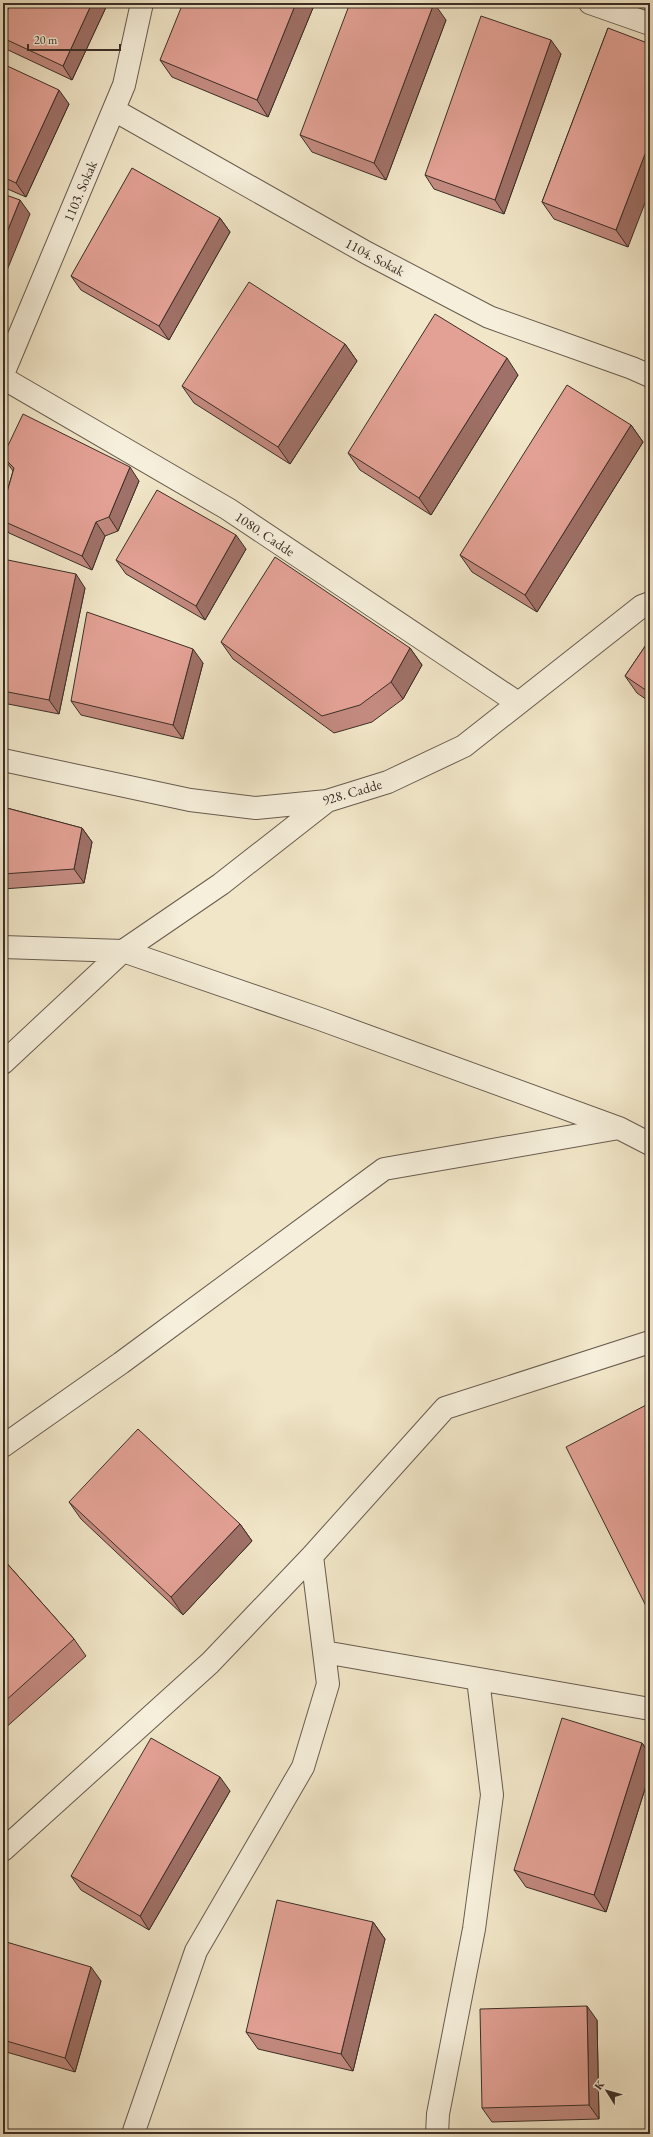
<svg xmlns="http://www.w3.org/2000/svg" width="653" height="2137" font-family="'EB Garamond',serif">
	<rect width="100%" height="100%" fill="#f1e6c8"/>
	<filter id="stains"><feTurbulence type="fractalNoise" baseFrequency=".005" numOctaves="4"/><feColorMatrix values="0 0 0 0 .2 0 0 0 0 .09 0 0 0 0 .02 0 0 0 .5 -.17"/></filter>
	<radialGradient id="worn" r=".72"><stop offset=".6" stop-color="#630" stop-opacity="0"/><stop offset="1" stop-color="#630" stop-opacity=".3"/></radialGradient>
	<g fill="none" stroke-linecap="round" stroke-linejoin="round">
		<defs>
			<path id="minor" d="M 590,3 L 650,24
				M 114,110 L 367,253 L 489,317 L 632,368 L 650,376
				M 3,374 L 124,85 L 142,3
				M 3,378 L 228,509 L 518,703
				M 3,760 L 190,800 L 256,808 L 327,801 L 388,782 L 464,746 L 642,606 L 650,603
				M 3,947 L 123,951 L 320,1019 L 619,1128 L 650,1144
				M 3,1063 L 123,951 L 221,884 L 327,801
				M 3,1446 L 121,1363 L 384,1169 L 619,1128
				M 324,1652 L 650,1709
				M 3,1850 L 210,1663 L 312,1556 L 445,1408 L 650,1342
				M 133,2134 L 196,1951 L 303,1767 L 328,1684 L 312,1556
				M 437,2134 L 438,2114 L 474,1929 L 492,1795 L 478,1679"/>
		</defs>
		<use href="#minor" stroke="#685c4f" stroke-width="24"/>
		<use href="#minor" stroke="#f6efdb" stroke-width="22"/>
	</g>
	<path fill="#c38a80" stroke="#3b2e27" d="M 108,3 L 72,80 L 6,49 L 3,45 L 3,20 Z
		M 315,3 L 268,117 L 172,77 L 160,60 Z
		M 446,20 L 386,180 L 312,152 L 300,135 Z
		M 608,28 L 628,247 L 554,219 L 542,202 Z
		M 561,54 L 504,214 L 434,189 L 425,175 Z
		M 3,64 L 69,104 L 26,197 L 3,187 Z
		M 220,218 L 230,232 L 169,340 L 81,290 L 71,276 Z
		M 345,344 L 357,361 L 290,464 L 194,403 L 182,386 Z
		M 518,375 L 431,515 L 360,470 L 348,453 Z
		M 631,425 L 643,442 L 537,612 L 472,572 L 460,555 Z
		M 3,457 L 139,481 L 118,531 L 105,536 L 92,570 L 9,533 L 3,525 L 3,506 L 13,471 Z
		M 246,549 L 205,620 L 126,574 L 116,560 Z
		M 3,559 L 85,588 L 59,714 L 3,703 Z
		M 650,639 L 650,702 L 637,693 L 625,676 Z
		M 221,642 L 410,648 L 422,665 L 403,699 L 372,722 L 334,733 L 233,659 Z
		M 203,663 L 183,739 L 81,715 L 71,701 Z
		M 3,807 L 82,828 L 92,842 L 84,883 L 3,889 Z
		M 69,1502 L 240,1524 L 252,1541 L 183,1615 L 81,1519 Z
		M 3,1559 L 74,1639 L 86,1656 L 3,1730 Z
		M 642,1743 L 650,1755 L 650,1773 L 606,1912 L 526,1887 L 514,1870 Z
		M 230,1791 L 149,1930 L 81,1890 L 71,1876 Z
		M 373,1922 L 385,1939 L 353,2071 L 258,2049 L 246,2032 Z
		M 3,1941 L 101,1981 L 75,2072 L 3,2051 Z
		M 597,2020 L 599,2119 L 492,2122 L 482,2108 Z"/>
	<path fill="#9f7168" stroke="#3b2e27" d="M 92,3 L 108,3 L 72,80 L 63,66 Z
		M 296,3 L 315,3 L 268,117 L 257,100 Z
		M 434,3 L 446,20 L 386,180 L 374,163 Z
		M 551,40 L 561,54 L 504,214 L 495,200 Z
		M 59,90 L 69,104 L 26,197 L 16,183 Z
		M 650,141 L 650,190 L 628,247 L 616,230 Z
		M 20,200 L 30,214 L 3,280 L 3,242 Z
		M 220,218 L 230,232 L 169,340 L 159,326 Z
		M 345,344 L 357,361 L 290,464 L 278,447 Z
		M 507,358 L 518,375 L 431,515 L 419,498 Z
		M 631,425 L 643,442 L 537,612 L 525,595 Z
		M 130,467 L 139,481 L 118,531 L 109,517 Z
		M 96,522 L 105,536 L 92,570 L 82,556 Z
		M 236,535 L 246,549 L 205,620 L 196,606 Z
		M 76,574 L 85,588 L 59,714 L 49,700 Z
		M 410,648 L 422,665 L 403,699 L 391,682 Z
		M 193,649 L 203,663 L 183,739 L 173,725 Z
		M 82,828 L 92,842 L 84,883 L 74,869 Z
		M 240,1524 L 252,1541 L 183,1615 L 171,1597 Z
		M 642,1743 L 650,1755 L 650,1773 L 606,1912 L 594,1895 Z
		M 220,1777 L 230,1791 L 149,1930 L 140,1916 Z
		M 373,1922 L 385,1939 L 353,2071 L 341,2054 Z
		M 91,1967 L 101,1981 L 75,2072 L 65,2058 Z
		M 587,2006 L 597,2020 L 599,2119 L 589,2105 Z"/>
	<path fill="#e3a195" stroke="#3b2e27" d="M 11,3 L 92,3 L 63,66 L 3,38 L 3,20 Z
		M 183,3 L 296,3 L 257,100 L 160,60 Z
		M 350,3 L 434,3 L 374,163 L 300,135 Z
		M 481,16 L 551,40 L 495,200 L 425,175 Z
		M 608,28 L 650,44 L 650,141 L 616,230 L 542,202 Z
		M 3,64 L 59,90 L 16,183 L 3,177 Z
		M 132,168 L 220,218 L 159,326 L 71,276 Z
		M 3,194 L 20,200 L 3,242 Z
		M 249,282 L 345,344 L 278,447 L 182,386 Z
		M 435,314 L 507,358 L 419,498 L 348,453 Z
		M 567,385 L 631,425 L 525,595 L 460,555 Z
		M 23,414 L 130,467 L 109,517 L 96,522 L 82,556 L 3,521 L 3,506 L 14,468 L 3,457 L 3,456 Z
		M 157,490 L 236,535 L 196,606 L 116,560 Z
		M 275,557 L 410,648 L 391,682 L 360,705 L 322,716 L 221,642 Z
		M 3,559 L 76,574 L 49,700 L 3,691 Z
		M 87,612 L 193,649 L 173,725 L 71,701 Z
		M 650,639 L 650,693 L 625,676 Z
		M 3,807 L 82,828 L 74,869 L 3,874 Z
		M 648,1404 L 650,1408 L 650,1609 L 648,1610 L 566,1447 Z
		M 138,1429 L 240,1524 L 171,1597 L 69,1502 Z
		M 3,1559 L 74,1639 L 3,1703 Z
		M 562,1718 L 642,1743 L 594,1895 L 514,1870 Z
		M 151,1738 L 220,1777 L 140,1916 L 71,1876 Z
		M 277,1900 L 373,1922 L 341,2054 L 246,2032 Z
		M 3,1941 L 91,1967 L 65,2058 L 3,2040 Z
		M 587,2006 L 589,2105 L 482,2108 L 480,2009 Z"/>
	<g text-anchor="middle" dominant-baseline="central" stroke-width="3" stroke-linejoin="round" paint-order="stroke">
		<g font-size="14" fill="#3b2e27" stroke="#f6efdb">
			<text transform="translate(80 191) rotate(-67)">1103. Sokak</text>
			<text transform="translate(375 257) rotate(28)">1104. Sokak</text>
			<text transform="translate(265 534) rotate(34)">1080. Cadde</text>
			<text transform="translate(352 792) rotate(-16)">928. Cadde</text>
		</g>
	</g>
	<rect width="653" height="2137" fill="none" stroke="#f1e6c8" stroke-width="16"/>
	<rect x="4" y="4" width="645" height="2129" fill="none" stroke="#3b2e27" stroke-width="2"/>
	<rect x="8" y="8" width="637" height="2121" fill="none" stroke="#3b2e27"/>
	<g transform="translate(607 2091) rotate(307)" stroke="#f6efdb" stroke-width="3" paint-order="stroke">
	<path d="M0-3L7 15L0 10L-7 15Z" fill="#3b2e27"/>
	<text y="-6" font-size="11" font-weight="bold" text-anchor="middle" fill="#3b2e27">K</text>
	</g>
	<path d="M28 44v6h92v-6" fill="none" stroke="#3b2e27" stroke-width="2"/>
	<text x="34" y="44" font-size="12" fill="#3b2e27" stroke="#f6efdb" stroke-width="3" paint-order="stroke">20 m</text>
	<rect width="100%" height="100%" filter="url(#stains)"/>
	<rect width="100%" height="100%" fill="url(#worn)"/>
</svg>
